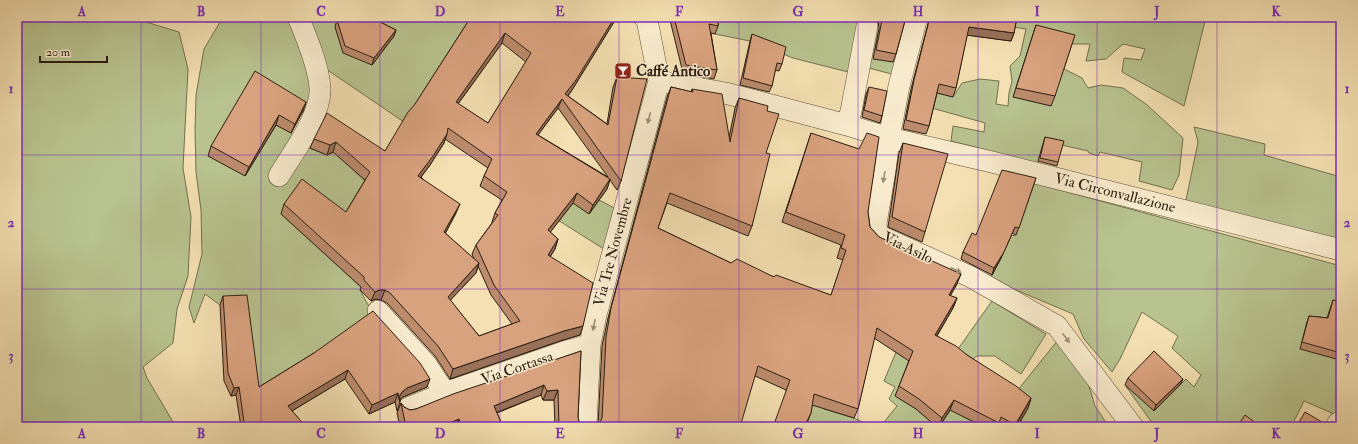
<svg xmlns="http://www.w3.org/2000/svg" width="1358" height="444" font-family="'IM FELL Double Pica',serif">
	<rect width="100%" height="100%" fill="#f4e0b2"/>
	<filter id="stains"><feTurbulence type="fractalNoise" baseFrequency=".005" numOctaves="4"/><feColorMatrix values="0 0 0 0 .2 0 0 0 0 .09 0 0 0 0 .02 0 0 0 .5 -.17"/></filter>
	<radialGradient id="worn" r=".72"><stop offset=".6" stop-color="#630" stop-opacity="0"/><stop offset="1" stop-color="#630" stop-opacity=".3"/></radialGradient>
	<path fill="#b8c38f" stroke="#727050" d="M 17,17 L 145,17 L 146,22 L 179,32 L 188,69 L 183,168 L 191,217 L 188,276 L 177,309 L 173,343 L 143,367 L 147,378 L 176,427 L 17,427 Z
		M 223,17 L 293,17 L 316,93 L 306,113 L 251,81 L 276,125 L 293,134 L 307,147 L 327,155 L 337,150 L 336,154 L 366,182 L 342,222 L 281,214 L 361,287 L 360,290 L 374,316 L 260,393 L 254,379 L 244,304 L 220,305 L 205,294 L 194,323 L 189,307 L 202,254 L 201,210 L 196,172 L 195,130 L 196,95 L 204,49 Z
		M 305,17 L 474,17 L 404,122 L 323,67 Z
		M 714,17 L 864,17 L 852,73 L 793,58 L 750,41 L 715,34 Z
		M 875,17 L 912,17 L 899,76 L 865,67 Z
		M 1015,17 L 1206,17 L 1184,106 L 1122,72 L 1124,58 L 1141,60 L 1145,49 L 1123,44 L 1106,59 L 1086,61 L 1090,44 L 1072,44 L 1064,69 L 1082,78 L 1088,88 L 1101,85 L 1123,88 L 1146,104 L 1183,138 L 1179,175 L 1172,190 L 1139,181 L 1142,162 L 1100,152 L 1098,156 L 1089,153 L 1088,151 L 1044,141 L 1037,166 L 979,148 L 951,141 L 953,126 L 984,132 L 985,123 L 932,108 L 936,92 L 953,97 L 962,83 L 980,79 L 999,81 L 996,104 L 1008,106 L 1009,93 L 1012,81 L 1010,66 L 1020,56 L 1026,29 L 1013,27 Z
		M 1194,127 L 1265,144 L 1264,155 L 1341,177 L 1341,245 L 1185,205 L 1198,142 Z
		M 1034,183 L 1341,266 L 1341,417 L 1304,401 L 1291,427 L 1155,427 L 1125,385 L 1180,385 L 1186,379 L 1194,387 L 1201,375 L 1172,348 L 1178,336 L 1142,312 L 1120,359 L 1112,372 L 1084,339 L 1073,314 L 990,279 L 1001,258 L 1011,236 L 1016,235 Z
		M 554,192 L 599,200 L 618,210 L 607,251 L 542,210 Z
		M 992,301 L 1046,334 L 1021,374 L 995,356 L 977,356 L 964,365 L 953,356 Z
		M 1058,340 L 1085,373 L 1095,406 L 1109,427 L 1017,427 L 1028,408 L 1013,396 Z
		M 896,352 L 909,360 L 896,396 L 916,409 L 937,427 L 880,427 L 897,406 L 889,399 L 895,387 L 884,381 Z
		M 813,393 L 824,409 L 854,418 L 873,427 L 805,427 Z
		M 957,400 L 962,416 L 984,427 L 939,427 Z"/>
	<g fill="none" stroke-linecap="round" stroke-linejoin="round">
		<defs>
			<path id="minor" d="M 917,17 L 899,86 L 889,138 L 885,171 L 876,224 L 877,231 L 880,236 L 971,277 L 1057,326 L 1133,427
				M 659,81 L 725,93 L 847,125 L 889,138 L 992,162 L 1341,250
				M 847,125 L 851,111 L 867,26
				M 279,176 C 292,154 322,114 320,88 C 319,67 306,36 298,17
				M 378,311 L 426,364 L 445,393
				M 408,408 L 445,393 L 564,352 L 590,345
				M 586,427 L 590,345 L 596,315 L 659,81 L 647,20 L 644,17
				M 1336,427 L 1338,423"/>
		</defs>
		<use href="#minor" stroke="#5e4e39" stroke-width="22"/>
		<use href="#minor" stroke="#f8ebcd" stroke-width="21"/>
	</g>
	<path fill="#bb8b6c" stroke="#2c1e11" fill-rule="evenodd" d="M 471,17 L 554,19 L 556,17 L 617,17 L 572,90 L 568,96 L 607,124 L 613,87 L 617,77 L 621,181 L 617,190 L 610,180 L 607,189 L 589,214 L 573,203 L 550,232 L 558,239 L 555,249 L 550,257 L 580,335 L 560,341 L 450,379 L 435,356 L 387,303 L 381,300 L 376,299 L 371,301 L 360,290 L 361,287 L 281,214 L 284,204 L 346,212 L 365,180 L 333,152 L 327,155 L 310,148 L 314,139 L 385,151 ZM 502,43 L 526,62 L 488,123 L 458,104 ZM 558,108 L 608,177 L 538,135 ZM 445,139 L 488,168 L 484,176 L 480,186 L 502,200 L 495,213 L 492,222 L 492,223 L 476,245 L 472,254 L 474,259 L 445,233 L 456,213 L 421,177 L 430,165 L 444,143 ZM 478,266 L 491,295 L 512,324 L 479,336 L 450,300 L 476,273 Z
		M 670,17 L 718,17 L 718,26 L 715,34 L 711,33 L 717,70 L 714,79 L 683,73 L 670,20 Z
		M 878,17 L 906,17 L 896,54 L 893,62 L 873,59 L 879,28 L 878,21 Z
		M 929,17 L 1017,17 L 1014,33 L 1011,41 L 967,35 L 956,88 L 953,97 L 937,93 L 929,126 L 926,134 L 903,129 L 911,89 L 929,20 Z
		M 337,20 L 376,20 L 396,30 L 394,36 L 372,65 L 343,53 L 335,27 Z
		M 1036,25 L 1055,96 L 1051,106 L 1013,97 Z
		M 752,34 L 782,64 L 779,71 L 775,70 L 772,86 L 769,92 L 740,85 L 750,41 Z
		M 671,87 L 691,92 L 692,89 L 729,138 L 735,108 L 739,98 L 767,111 L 766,153 L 752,226 L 748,236 L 667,203 L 658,228 L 731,263 L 831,295 L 843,260 L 837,258 L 841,245 L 782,222 L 811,133 L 868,212 L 870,227 L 879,237 L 957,284 L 950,296 L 957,298 L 953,308 L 937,336 L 967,355 L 1031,398 L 1028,408 L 1017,427 L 984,427 L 950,410 L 939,427 L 937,427 L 916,409 L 895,396 L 909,361 L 874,338 L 858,409 L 854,418 L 812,405 L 811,413 L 807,423 L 786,390 L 755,376 L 598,425 L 602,346 L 608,318 L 667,97 Z
		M 869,87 L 882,116 L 880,123 L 862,117 L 866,94 Z
		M 306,102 L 303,111 L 291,133 L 276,125 L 245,176 L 208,156 L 211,146 Z
		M 1045,137 L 1058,162 L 1057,166 L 1038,161 Z
		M 903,143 L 925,232 L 922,242 L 888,227 L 899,153 Z
		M 1036,178 L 1016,235 L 1012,233 L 1001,258 L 992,275 L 961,259 L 963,252 L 976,235 Z
		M 223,296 L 259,387 L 314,353 L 427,387 L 403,397 L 400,400 L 400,402 L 397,411 L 395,402 L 369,414 L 345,379 L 292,411 L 306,427 L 241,427 L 236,395 L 231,396 L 224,381 L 220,305 Z
		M 1333,300 L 1341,302 L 1341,358 L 1340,360 L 1300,349 L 1307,322 L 1309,316 L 1327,318 Z
		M 581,351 L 578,417 L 579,422 L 583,427 L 555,427 L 554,400 L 543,400 L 541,395 L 497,413 L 503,427 L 400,427 L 397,413 L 401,403 L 404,407 L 410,410 L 416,409 Z
		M 1128,378 L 1183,379 L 1180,385 L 1154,411 L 1125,385 Z"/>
	<path fill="#987158" stroke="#2c1e11" d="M 615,17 L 617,17 L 572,90 L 564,101 L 565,94 Z
		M 969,27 L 1014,33 L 1011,41 L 966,35 Z
		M 396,30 L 394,36 L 372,65 L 374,58 Z
		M 505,33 L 502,43 L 452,112 L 456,102 Z
		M 562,99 L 558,108 L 532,143 L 536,134 Z
		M 306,102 L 303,111 L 291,133 L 295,124 Z
		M 279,115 L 276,125 L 245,176 L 249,167 Z
		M 447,134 L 444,143 L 430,165 L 415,185 L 418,176 Z
		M 336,142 L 333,152 L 327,155 L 330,145 Z
		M 610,179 L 607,189 L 589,214 L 593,205 Z
		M 577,193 L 573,203 L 545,239 L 548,230 Z
		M 460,204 L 456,213 L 441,242 L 444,232 Z
		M 1015,227 L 1001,258 L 992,275 L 994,268 Z
		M 558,239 L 555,249 L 544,265 L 548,255 Z
		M 479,263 L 476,273 L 445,306 L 448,297 Z
		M 961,274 L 957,284 L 945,305 L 949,295 Z
		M 379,290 L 385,290 L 381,300 L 376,299 L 371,301 L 375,292 Z
		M 957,298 L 953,308 L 932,344 L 935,335 Z
		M 583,326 L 580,335 L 560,341 L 450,379 L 453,369 L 564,331 Z
		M 348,370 L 345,379 L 285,415 L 288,406 Z
		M 430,379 L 427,387 L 403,397 L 399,400 L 399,397 L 402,392 L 407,388 Z
		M 1183,379 L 1180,385 L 1154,411 L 1156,405 Z
		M 544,385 L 541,395 L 490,415 L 494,406 Z
		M 239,387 L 236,395 L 231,396 L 234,388 Z
		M 558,390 L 554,400 L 543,400 L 547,391 Z
		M 398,393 L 395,402 L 369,414 L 372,405 Z
		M 1031,398 L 1028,408 L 1017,427 L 1015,427 Z
		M 954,400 L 950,410 L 939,427 L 942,418 Z
		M 459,419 L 457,427 L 440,427 Z"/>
	<path fill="#d9a27e" stroke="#2c1e11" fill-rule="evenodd" d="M 339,17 L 377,17 L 376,20 L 396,30 L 374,58 L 345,46 L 337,20 Z
		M 471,17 L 549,17 L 554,19 L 556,17 L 615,17 L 576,80 L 565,94 L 608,125 L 617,77 L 647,79 L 621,181 L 562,99 L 536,134 L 610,179 L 593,205 L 577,193 L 548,230 L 558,239 L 548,255 L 593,283 L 583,326 L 564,331 L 453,369 L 438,346 L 390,293 L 385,290 L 379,290 L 375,292 L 364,280 L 364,277 L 284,204 L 302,179 L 346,212 L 370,172 L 336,142 L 330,145 L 314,139 L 327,113 L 385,151 L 408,112 L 415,104 ZM 505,33 L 531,53 L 488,123 L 456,102 ZM 448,128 L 492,159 L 484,176 L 507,192 L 495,213 L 498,215 L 476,245 L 494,285 L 520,321 L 479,336 L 448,297 L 479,263 L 444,232 L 460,204 L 418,176 L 433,156 L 447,134 Z
		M 674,17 L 718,17 L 718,26 L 709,24 L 717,70 L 686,65 Z
		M 881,17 L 906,17 L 896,54 L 876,50 L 882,20 Z
		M 930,17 L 1017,17 L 1014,33 L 969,27 L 956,88 L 939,84 L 929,126 L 906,120 L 914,80 Z
		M 1036,25 L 1075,35 L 1055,96 L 1016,88 Z
		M 752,34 L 786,47 L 782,64 L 777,63 L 772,86 L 743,78 Z
		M 255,71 L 306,102 L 295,124 L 279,115 L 249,167 L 211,146 Z
		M 671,87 L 693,92 L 692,89 L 722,94 L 730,142 L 739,98 L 768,106 L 767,111 L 779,114 L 766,153 L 770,154 L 752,226 L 670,193 L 658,228 L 731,263 L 737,259 L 774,277 L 776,275 L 831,295 L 846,250 L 841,248 L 845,235 L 786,212 L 811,133 L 859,149 L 867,133 L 879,137 L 868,212 L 870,227 L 879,237 L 961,274 L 949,295 L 957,298 L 935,335 L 956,346 L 967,355 L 1016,386 L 1031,398 L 1015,425 L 1001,417 L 999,423 L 954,400 L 942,418 L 919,399 L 899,386 L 913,351 L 877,328 L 858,409 L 814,394 L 811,413 L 804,427 L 773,427 L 790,380 L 758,366 L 740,427 L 596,427 L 599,424 L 602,418 L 606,337 L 611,308 Z
		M 869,87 L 887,91 L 882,116 L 864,110 Z
		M 1045,137 L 1064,141 L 1058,162 L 1040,158 Z
		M 903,143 L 948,154 L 925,232 L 892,217 Z
		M 1002,170 L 1036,178 L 1019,228 L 1015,227 L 1004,252 L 994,268 L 963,252 L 972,233 L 976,235 Z
		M 247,295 L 259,387 L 314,353 L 373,311 L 420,363 L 430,379 L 407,388 L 402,392 L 399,397 L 400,402 L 398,393 L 372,405 L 348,370 L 288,406 L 306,427 L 250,427 L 244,422 L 239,387 L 234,388 L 228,373 L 223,296 Z
		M 1333,300 L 1341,302 L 1341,353 L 1302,342 L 1309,316 L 1328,318 Z
		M 581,351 L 578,417 L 579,422 L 583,427 L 559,427 L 558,390 L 547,391 L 544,385 L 494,406 L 503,427 L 462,427 L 459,419 L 440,427 L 406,427 L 401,403 L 404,407 L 410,410 L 416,409 L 453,394 Z
		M 1154,351 L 1183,379 L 1156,405 L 1128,378 Z
		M 1305,412 L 1327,425 L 1329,427 L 1296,427 Z
		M 1245,415 L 1261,427 L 1237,427 Z"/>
	<defs><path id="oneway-solid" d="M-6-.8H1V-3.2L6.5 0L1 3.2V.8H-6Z"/></defs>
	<g fill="#9c8f78">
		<use href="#oneway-solid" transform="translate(649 118) rotate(105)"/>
		<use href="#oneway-solid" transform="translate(884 177) rotate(100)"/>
		<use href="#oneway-solid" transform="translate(956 270) rotate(24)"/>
		<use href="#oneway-solid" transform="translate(594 325) rotate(101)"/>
		<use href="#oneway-solid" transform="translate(1066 338) rotate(53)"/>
	</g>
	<path fill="none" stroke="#7b2cbf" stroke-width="1" stroke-opacity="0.55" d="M 141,17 L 141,427M 261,17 L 261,427M 380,17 L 380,427M 500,17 L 500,427M 619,17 L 619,427M 739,17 L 739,427M 858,17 L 858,427M 978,17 L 978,427M 1097,17 L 1097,427M 1217,17 L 1217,427M 17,155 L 1341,155M 17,289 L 1341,289"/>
	<defs>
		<symbol id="bar-square" viewBox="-11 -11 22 22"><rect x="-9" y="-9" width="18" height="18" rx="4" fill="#8f2418" stroke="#f8ebcd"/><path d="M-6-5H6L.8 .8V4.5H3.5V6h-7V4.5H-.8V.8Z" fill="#fff"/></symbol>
	</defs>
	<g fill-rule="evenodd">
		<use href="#bar-square" x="613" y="61" width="20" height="20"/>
	</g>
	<g text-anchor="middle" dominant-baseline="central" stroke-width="3" stroke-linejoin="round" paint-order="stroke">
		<g font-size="15" font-weight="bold" fill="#2c1e11" stroke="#f8ebcd" text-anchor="start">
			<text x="636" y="71">Caffé Antico</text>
		</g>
		<g font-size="15" fill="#2c1e11" stroke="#f8ebcd">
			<text transform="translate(1115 193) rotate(14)">Via Circonvallazione</text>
			<text transform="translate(908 248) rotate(26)">Via Asilo</text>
			<text transform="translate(613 252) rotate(-75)">Via Tre Novembre</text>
			<text transform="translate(517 368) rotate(-19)">Via Cortassa</text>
		</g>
	</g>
	<rect width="1358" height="444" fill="none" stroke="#f4e0b2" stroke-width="44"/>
	<path d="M40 56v6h67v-6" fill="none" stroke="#2c1e11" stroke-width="2"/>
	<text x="46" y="56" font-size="12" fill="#2c1e11" stroke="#f8ebcd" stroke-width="3" paint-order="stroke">20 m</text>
	<rect x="22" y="22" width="1314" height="400" fill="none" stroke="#7b2cbf" stroke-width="1.5"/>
	<g font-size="13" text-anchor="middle" font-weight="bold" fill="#7b2cbf">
		<text x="82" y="16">A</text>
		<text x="201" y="16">B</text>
		<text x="321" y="16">C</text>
		<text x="440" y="16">D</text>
		<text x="560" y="16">E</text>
		<text x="679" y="16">F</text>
		<text x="798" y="16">G</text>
		<text x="918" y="16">H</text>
		<text x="1037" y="16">I</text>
		<text x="1157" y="16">J</text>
		<text x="1276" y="16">K</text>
		<text x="11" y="93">1</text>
		<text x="1347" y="93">1</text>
		<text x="11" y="227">2</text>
		<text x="1347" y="227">2</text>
		<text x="11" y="360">3</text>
		<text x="1347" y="360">3</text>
		<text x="82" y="438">A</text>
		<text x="201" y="438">B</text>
		<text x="321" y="438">C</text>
		<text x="440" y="438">D</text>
		<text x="560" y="438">E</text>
		<text x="679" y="438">F</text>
		<text x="798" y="438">G</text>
		<text x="918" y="438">H</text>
		<text x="1037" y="438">I</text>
		<text x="1157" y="438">J</text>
		<text x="1276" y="438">K</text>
	</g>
	<rect width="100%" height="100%" filter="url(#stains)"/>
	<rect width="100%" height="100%" fill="url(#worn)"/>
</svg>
